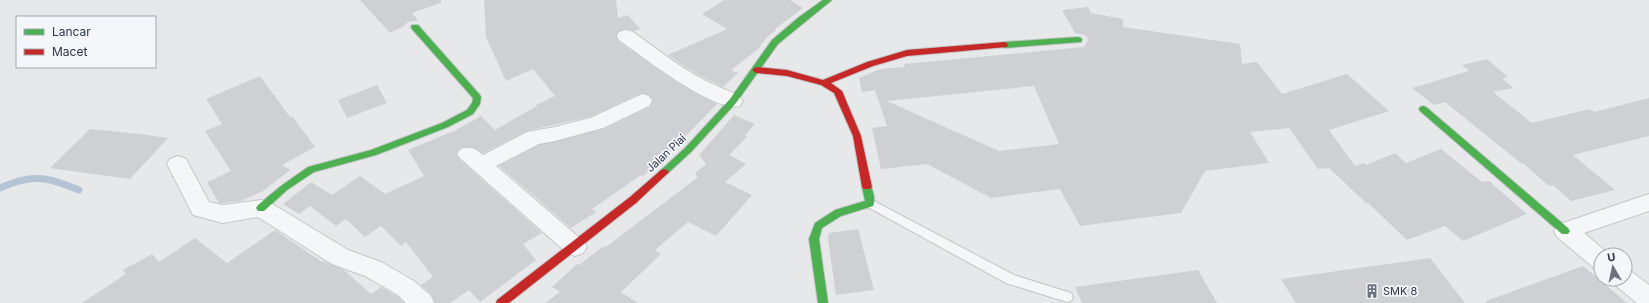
<svg xmlns="http://www.w3.org/2000/svg" width="1649" height="303" font-family="Inter,sans-serif">
	<rect width="100%" height="100%" fill="#e6e8ea"/>
	<g fill="none" stroke-linecap="round" stroke-linejoin="round">
		<path stroke="#b4c4d5" stroke-width="7" d="M 0,188 C 32,173 48,177 79,190"/>
	</g>
	<path fill="#ced0d3" fill-rule="evenodd" d="M 360,0 L 441,0 L 441,3 L 412,13 L 418,20 L 408,22 L 404,26 L 390,33 Z
		M 484,0 L 616,0 L 618,18 L 628,15 L 640,29 L 634,31 L 626,29 L 619,31 L 616,35 L 618,41 L 678,83 L 717,104 L 679,143 L 643,176 L 641,175 L 592,209 L 596,212 L 571,228 L 499,166 L 539,145 L 604,129 L 650,107 L 653,100 L 649,95 L 641,93 L 589,117 L 526,131 L 483,153 L 473,147 L 460,148 L 456,154 L 460,160 L 542,233 L 523,244 L 536,260 L 480,302 L 469,290 L 450,303 L 435,303 L 432,295 L 421,285 L 433,277 L 406,242 L 401,246 L 381,226 L 365,237 L 346,219 L 336,226 L 310,206 L 299,214 L 283,204 L 311,182 L 332,195 L 360,176 L 385,194 L 424,176 L 408,150 L 454,131 L 478,118 L 480,115 L 495,130 L 537,106 L 536,105 L 555,96 L 533,69 L 506,81 L 486,37 Z
		M 724,0 L 790,0 L 803,8 L 775,29 L 776,30 L 767,37 L 758,49 L 731,70 L 738,73 L 723,87 L 695,73 L 668,55 L 727,29 L 702,14 Z
		M 1088,7 L 1091,13 L 1123,19 L 1123,27 L 1240,44 L 1242,64 L 1257,62 L 1282,94 L 1347,74 L 1389,111 L 1329,130 L 1355,166 L 1364,163 L 1366,165 L 1395,153 L 1406,163 L 1441,149 L 1482,182 L 1489,181 L 1527,214 L 1463,241 L 1445,226 L 1407,240 L 1368,203 L 1366,203 L 1329,168 L 1318,169 L 1289,128 L 1250,132 L 1269,163 L 1205,171 L 1181,213 L 1080,226 L 1060,189 L 991,198 L 927,164 L 881,169 L 872,128 L 887,126 L 875,90 L 862,92 L 859,78 L 881,69 L 905,67 L 904,64 L 1084,47 L 1089,39 L 1085,35 L 1075,33 L 1062,10 ZM 1034,86 L 1059,144 L 999,151 L 887,101 Z
		M 1487,59 L 1508,77 L 1502,78 L 1513,88 L 1493,92 L 1532,123 L 1590,109 L 1594,112 L 1649,98 L 1649,136 L 1573,155 L 1615,190 L 1571,201 L 1553,185 L 1549,186 L 1524,164 L 1522,164 L 1445,102 L 1434,105 L 1412,88 L 1469,71 L 1462,65 Z
		M 260,76 L 290,117 L 292,116 L 315,147 L 282,165 L 290,170 L 263,191 L 241,201 L 223,203 L 219,203 L 207,182 L 231,171 L 205,131 L 222,124 L 206,99 Z
		M 377,85 L 387,103 L 347,118 L 338,100 Z
		M 734,115 L 755,124 L 745,135 L 747,137 L 729,155 L 746,164 L 725,182 L 752,195 L 716,236 L 688,222 L 655,250 L 661,254 L 621,292 L 638,303 L 545,303 L 560,292 L 552,287 L 577,264 L 579,265 L 604,246 L 606,247 L 698,177 L 695,173 L 706,164 L 699,155 Z
		M 90,129 L 140,134 L 168,138 L 130,179 L 50,168 Z
		M 858,229 L 874,290 L 836,295 L 828,239 L 829,233 Z
		M 275,230 L 322,262 L 324,261 L 344,270 L 371,294 L 381,287 L 397,296 L 404,303 L 82,303 L 126,274 L 123,270 L 152,254 L 159,262 L 195,238 L 227,263 Z
		M 1430,258 L 1465,303 L 1296,303 L 1281,279 Z
		M 1583,266 L 1627,303 L 1486,303 L 1486,301 Z
		M 1198,270 L 1217,303 L 1082,303 L 1075,287 Z"/>
	<g fill="none" stroke-linecap="round" stroke-linejoin="round">
		<defs>
			<path id="lane" d="M 870,199 L 1014,275 L 1071,293 L 1073,297 L 1071,301 L 1067,302 L 1006,283 L 866,206 L 864,203 L 866,200 Z"/>
			<path id="street" d="M 626,30 L 633,32 C 659,50 686,73 717,86 C 725,90 738,93 743,101 L 740,106 C 714,113 642,56 619,40 L 617,36 L 619,32 Z
				M 642,94 L 649,96 L 652,101 L 649,106 L 603,128 L 555,141 L 539,144 L 496,166 L 583,241 L 587,247 L 583,253 L 575,256 L 567,253 L 461,159 L 457,154 L 461,149 C 470,146 475,148 483,155 L 527,132 L 555,127 L 590,118 Z
				M 178,156 L 186,159 L 209,202 L 223,205 L 261,200 L 269,202 L 348,250 L 381,262 L 414,281 L 431,296 L 434,303 L 406,303 L 398,295 L 365,276 L 332,264 L 258,217 L 223,223 L 193,215 L 167,164 L 170,159 Z
				M 1649,194 L 1649,211 L 1584,233 L 1610,255 L 1601,255 L 1601,269 L 1593,267 L 1557,237 L 1554,231 L 1557,225 Z
				M 1625,270 L 1632,272 L 1649,285 L 1649,303 L 1637,303 L 1616,286 L 1612,279 L 1625,279 Z"/>
			<path id="fast" d="M 823,0 L 832,0 L 778,44 L 736,103 L 691,152 L 667,174 L 661,174 L 659,172 L 661,170 L 685,148 L 730,99 L 772,40 L 799,17 Z
				M 412,25 L 418,25 L 480,95 L 481,97 L 480,104 L 473,114 L 448,127 L 376,155 L 314,172 L 287,190 L 264,211 L 258,211 L 256,208 L 258,205 L 281,186 L 308,167 L 371,150 L 442,123 L 467,110 L 472,103 L 473,98 L 412,29 L 411,27 Z
				M 1078,37 L 1081,38 L 1082,40 L 1081,42 L 1004,48 L 1000,45 L 1004,42 Z
				M 1423,106 L 1426,107 L 1568,228 L 1570,231 L 1568,234 L 1562,234 L 1420,111 L 1419,109 L 1420,107 Z
				M 867,184 L 870,185 C 873,190 876,200 873,206 L 841,216 L 822,228 L 819,239 L 828,303 L 818,303 L 809,239 L 815,223 L 835,210 L 865,201 L 862,187 L 864,185 Z"/>
			<path id="jam" d="M 1004,42 L 1007,43 L 1008,45 L 1007,47 L 907,56 L 873,66 L 831,83 L 842,91 L 861,136 L 872,187 L 870,189 L 864,189 L 862,187 L 853,136 L 834,93 L 821,85 L 787,76 L 756,73 L 752,70 L 756,67 L 787,70 L 823,80 L 867,62 L 907,50 Z
				M 664,169 L 667,170 L 669,172 L 667,174 L 636,203 L 509,303 L 496,303 L 497,300 L 630,197 L 661,170 Z"/>
		</defs>
		<use href="#lane" stroke="#c4c6c8" stroke-width="2"/>
		<use href="#street" stroke="#c4c6c8" stroke-width="2"/>
		<use href="#fast" stroke="#c4c6c8" stroke-width="2"/>
		<use href="#jam" stroke="#c4c6c8" stroke-width="2"/>
		<use href="#lane" fill="#f5f6f7" fill-rule="evenodd"/>
		<use href="#street" fill="#f5f6f7" fill-rule="evenodd"/>
		<use href="#fast" fill="#4caf50" fill-rule="evenodd"/>
		<use href="#jam" fill="#c62828" fill-rule="evenodd"/>
	</g>
	<defs>
		<symbol id="building-bare" viewBox="-9 -9 18 18"><path d="M-4-6H4V6H1V3H-1V6H-4ZM-2.5-4.3h1.7v1.8h-1.7ZM.8-4.3h1.7v1.8H.8ZM-2.5-1h1.7V.8h-1.7ZM.8-1h1.7V.8H.8Z" fill="#6c737f" stroke="#f4f6f9" stroke-width="2.5" paint-order="stroke"/></symbol>
	</defs>
	<g fill-rule="evenodd">
		<use href="#building-bare" x="1362" y="281" width="20" height="20"/>
	</g>
	<g text-anchor="middle" dominant-baseline="central" stroke-width="3.5" stroke-linejoin="round" paint-order="stroke">
		<g font-size="11" fill="#2b3445" stroke="#f4f6f9">
			<text transform="translate(666 153) rotate(-43)">Jalan Piai</text>
		</g>
		<g font-size="11" fill="#2b3445" stroke="#f4f6f9" text-anchor="start">
			<text x="1383" y="291">SMK 8</text>
		</g>
	</g>
	<rect x="16" y="16" width="140" height="52" fill="#f4f6f9" stroke="#a4a8b1"/>
	<rect x="24" y="29" width="20" height="6" fill="#4caf50" stroke="#a4a8b1"/>
	<text x="52" y="36" font-size="12" fill="#2b3445">Lancar</text>
	<rect x="24" y="49" width="20" height="6" fill="#c62828" stroke="#a4a8b1"/>
	<text x="52" y="56" font-size="12" fill="#2b3445">Macet</text>
	<g transform="translate(1613 267) rotate(351)"><circle r="19" fill="#f4f6f9" stroke="#a4a8b1"/>
	<path d="M0-3L7 15L0 10L-7 15Z" fill="#6c737f"/>
	<text y="-6" font-size="11" font-weight="bold" text-anchor="middle" fill="#2b3445">U</text>
	</g>
</svg>
